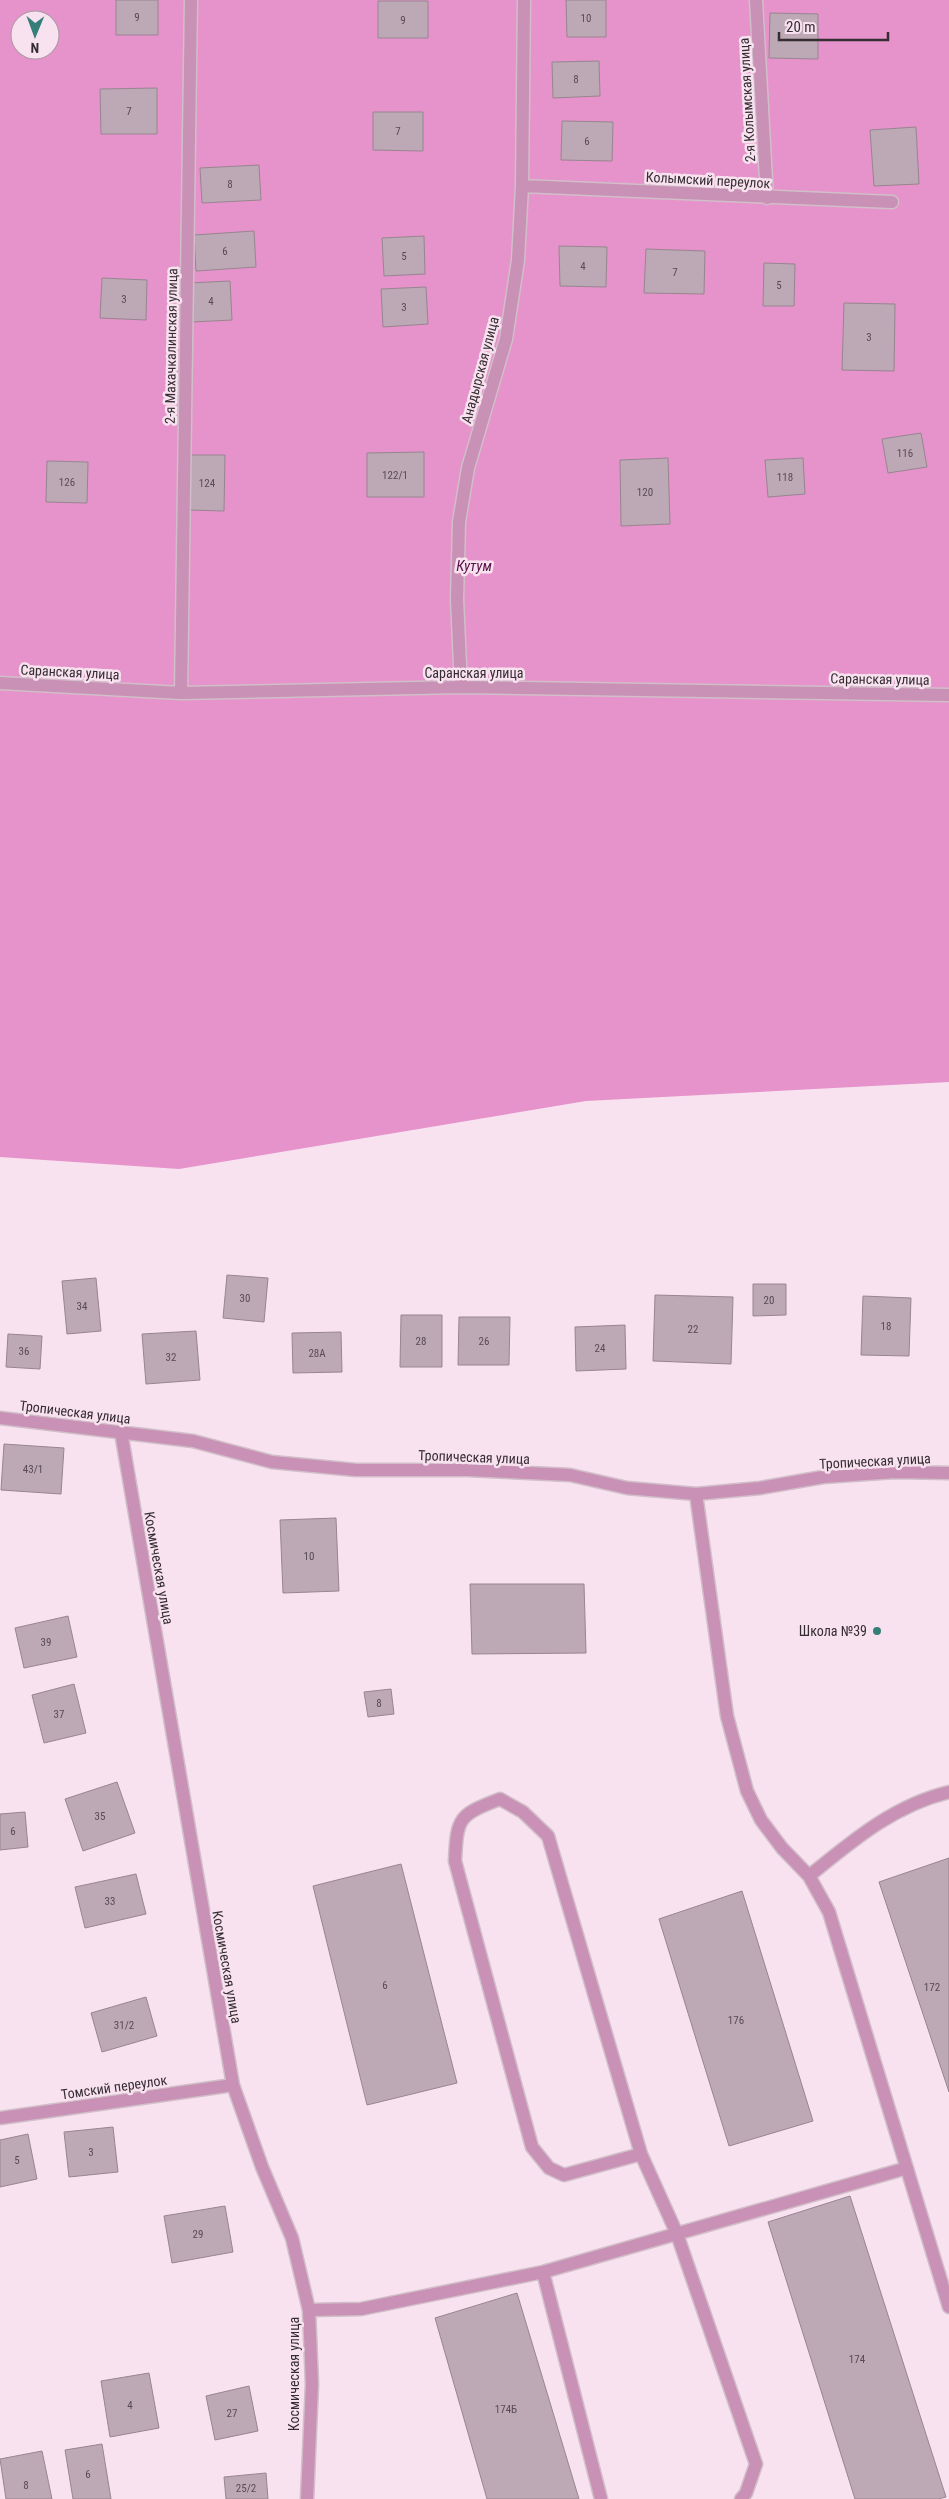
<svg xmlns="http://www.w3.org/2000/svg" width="949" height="2499" font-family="'Roboto Condensed',sans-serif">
	<rect width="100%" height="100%" fill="#f8e2ef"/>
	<path fill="#e593ca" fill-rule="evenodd" d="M 0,0 L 949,0 L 949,1082 L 586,1101 L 179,1169 L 0,1157 ZM 20,20 L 50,20 L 50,50 L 20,50 Z"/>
	<path fill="#bda8b5" stroke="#988591" d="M 116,0 L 158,0 L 158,35 L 116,35 Z
		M 566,0 L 606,0 L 606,37 L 567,37 Z
		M 378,1 L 428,1 L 428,38 L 378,38 Z
		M 770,13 L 818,14 L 818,59 L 769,58 Z
		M 599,61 L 600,96 L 553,98 L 552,62 Z
		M 157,88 L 157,134 L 101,134 L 100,89 Z
		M 373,112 L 423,112 L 423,151 L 373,150 Z
		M 562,121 L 613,122 L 612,161 L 561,160 Z
		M 916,127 L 919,184 L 874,186 L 870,130 Z
		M 259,165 L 261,200 L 202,203 L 200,168 Z
		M 254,231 L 256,267 L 196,271 L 194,235 Z
		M 424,236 L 425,274 L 384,276 L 382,238 Z
		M 559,246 L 607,247 L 606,287 L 560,286 Z
		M 646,249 L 705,251 L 704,294 L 644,293 Z
		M 764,263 L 795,264 L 794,306 L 763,306 Z
		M 102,278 L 147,280 L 146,320 L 100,318 Z
		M 230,281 L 232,320 L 192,322 L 189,283 Z
		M 426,287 L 428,324 L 383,327 L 381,289 Z
		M 844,303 L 895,304 L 894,371 L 842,370 Z
		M 921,433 L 927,467 L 888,473 L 882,439 Z
		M 424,452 L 424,497 L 367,497 L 367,453 Z
		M 189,455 L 225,455 L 224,511 L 189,510 Z
		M 668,458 L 670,524 L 621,526 L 620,460 Z
		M 803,458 L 805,494 L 768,497 L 765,460 Z
		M 47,461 L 88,462 L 87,503 L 46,502 Z
		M 227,1275 L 268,1278 L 264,1322 L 223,1318 Z
		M 96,1278 L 101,1331 L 67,1334 L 62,1281 Z
		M 753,1284 L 786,1284 L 786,1315 L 753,1316 Z
		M 655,1295 L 733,1297 L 731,1364 L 653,1361 Z
		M 863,1296 L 911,1298 L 909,1356 L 861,1355 Z
		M 401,1315 L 442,1315 L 442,1367 L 400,1367 Z
		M 459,1317 L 510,1317 L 509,1365 L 458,1365 Z
		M 625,1325 L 626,1369 L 576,1371 L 575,1327 Z
		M 196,1331 L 200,1380 L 146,1384 L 142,1334 Z
		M 341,1332 L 342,1372 L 293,1373 L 292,1333 Z
		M 8,1334 L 42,1336 L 40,1369 L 6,1367 Z
		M 4,1444 L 64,1448 L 61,1494 L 1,1490 Z
		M 336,1518 L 339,1591 L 283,1593 L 280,1520 Z
		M 470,1584 L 584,1584 L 586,1653 L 472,1654 Z
		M 68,1616 L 77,1657 L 24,1668 L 15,1628 Z
		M 74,1684 L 86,1733 L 44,1743 L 32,1695 Z
		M 391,1689 L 394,1714 L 368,1717 L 364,1692 Z
		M 117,1782 L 135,1833 L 83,1851 L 65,1799 Z
		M 25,1812 L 28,1847 L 0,1850 L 0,1814 Z
		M 949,1858 L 949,2092 L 879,1882 Z
		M 401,1864 L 457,2083 L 367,2105 L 313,1886 Z
		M 136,1874 L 146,1914 L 85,1928 L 75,1887 Z
		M 742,1891 L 813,2121 L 729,2146 L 659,1919 Z
		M 146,1997 L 157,2036 L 102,2052 L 91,2013 Z
		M 113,2127 L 118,2172 L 69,2177 L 64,2132 Z
		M 28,2134 L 37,2179 L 0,2187 L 0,2140 Z
		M 850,2196 L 946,2497 L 938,2499 L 855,2499 L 768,2222 Z
		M 225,2206 L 233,2252 L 172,2263 L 164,2216 Z
		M 517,2293 L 579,2499 L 487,2499 L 435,2318 Z
		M 149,2373 L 159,2428 L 110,2437 L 101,2381 Z
		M 249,2386 L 258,2431 L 215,2440 L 206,2396 Z
		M 102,2444 L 111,2499 L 73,2499 L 65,2450 Z
		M 42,2451 L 52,2499 L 6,2499 L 0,2459 Z
		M 266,2473 L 268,2499 L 226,2499 L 224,2477 Z"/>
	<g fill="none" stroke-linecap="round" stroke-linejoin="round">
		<defs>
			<path id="minor" d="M 756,0 L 767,198
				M 522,186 L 892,202
				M 0,683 L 181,693 L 461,687 L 949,695
				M 461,687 L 457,599 L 459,522 L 468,468 L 506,339 L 518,260 L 522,186 L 524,0
				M 181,693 L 191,0
				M 0,1418 L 193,1441 L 272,1462 L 356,1470 L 468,1470 L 570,1475 L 627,1488 L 696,1494 L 760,1488 L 823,1477 L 895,1472 L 949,1473
				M 121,1432 L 233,2085 L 262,2167 L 292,2238 L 309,2310 L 312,2384 L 307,2499
				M 696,1494 L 727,1716 L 747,1791 L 761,1820 L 782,1848 L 809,1876 L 829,1912 L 949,2307
				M 809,1876 C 852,1841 894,1805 949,1792
				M 0,2118 L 233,2085
				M 641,2154 L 564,2175 L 549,2168 L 532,2147 L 455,1861 C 457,1818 458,1815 500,1799 L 523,1812 L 548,1836 L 641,2154 L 677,2234 L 756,2464 L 746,2493 L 741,2499
				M 543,2272 L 601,2499
				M 309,2310 L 361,2309 L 543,2272 L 907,2168"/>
		</defs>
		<use href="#minor" stroke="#d1bec9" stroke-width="15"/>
		<use href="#minor" stroke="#c891b5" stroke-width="12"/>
	</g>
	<circle fill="#367e79" stroke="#f8e2ef" stroke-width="2" cx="877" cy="1631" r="5"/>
	<g text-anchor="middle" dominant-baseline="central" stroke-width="5" stroke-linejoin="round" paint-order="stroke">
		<g font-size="11" fill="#574c53">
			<text x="137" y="17">9</text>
			<text x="586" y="18">10</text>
			<text x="403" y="20">9</text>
			<text x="576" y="79">8</text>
			<text x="129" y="111">7</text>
			<text x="398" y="131">7</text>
			<text x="587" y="141">6</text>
			<text x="230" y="184">8</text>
			<text x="225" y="251">6</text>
			<text x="404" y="256">5</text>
			<text x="583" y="266">4</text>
			<text x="675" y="272">7</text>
			<text x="779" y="285">5</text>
			<text x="124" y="299">3</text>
			<text x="211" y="301">4</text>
			<text x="404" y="307">3</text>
			<text x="869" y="337">3</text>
			<text x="905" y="453">116</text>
			<text x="395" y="475">122/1</text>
			<text x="785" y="477">118</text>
			<text x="67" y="482">126</text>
			<text x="207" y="483">124</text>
			<text x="645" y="492">120</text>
			<text x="245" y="1298">30</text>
			<text x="769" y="1300">20</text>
			<text x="82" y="1306">34</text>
			<text x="886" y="1326">18</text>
			<text x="693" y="1329">22</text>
			<text x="421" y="1341">28</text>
			<text x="484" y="1341">26</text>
			<text x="600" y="1348">24</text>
			<text x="24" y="1351">36</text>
			<text x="317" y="1353">28А</text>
			<text x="171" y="1357">32</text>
			<text x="33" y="1469">43/1</text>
			<text x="309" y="1556">10</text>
			<text x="46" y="1642">39</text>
			<text x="379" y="1703">8</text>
			<text x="59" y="1714">37</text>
			<text x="100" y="1816">35</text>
			<text x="13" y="1831">6</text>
			<text x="110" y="1901">33</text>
			<text x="385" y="1985">6</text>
			<text x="932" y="1987">172</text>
			<text x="736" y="2020">176</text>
			<text x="124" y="2025">31/2</text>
			<text x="91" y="2152">3</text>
			<text x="17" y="2160">5</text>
			<text x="198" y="2234">29</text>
			<text x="857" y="2359">174</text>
			<text x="130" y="2405">4</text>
			<text x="506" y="2409">174Б</text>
			<text x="232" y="2413">27</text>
			<text x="88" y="2474">6</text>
			<text x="26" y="2485">8</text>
			<text x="246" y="2488">25/2</text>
		</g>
		<g font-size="14" fill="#352d32" stroke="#f8e2ef">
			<text transform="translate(747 100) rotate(-93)">2-я Колымская улица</text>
			<text transform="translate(708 180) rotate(3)">Колымский переулок</text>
			<text transform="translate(171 346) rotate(-89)">2-я Махачкалинская улица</text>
			<text transform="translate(480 370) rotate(-75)">Анадырская улица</text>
			<text transform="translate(70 672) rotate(3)">Саранская улица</text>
			<text x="474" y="673">Саранская улица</text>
			<text transform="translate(880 679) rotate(1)">Саранская улица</text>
			<text transform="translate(75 1412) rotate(7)">Тропическая улица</text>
			<text transform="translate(474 1457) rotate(2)">Тропическая улица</text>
			<text transform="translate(875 1461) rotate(-3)">Тропическая улица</text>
			<text transform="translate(159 1568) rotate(80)">Космическая улица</text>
			<text transform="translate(227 1967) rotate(80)">Космическая улица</text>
			<text transform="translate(114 2087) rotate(-8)">Томский переулок</text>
			<text transform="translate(294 2374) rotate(-90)">Космическая улица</text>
		</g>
		<g font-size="14" fill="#352d32" stroke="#f8e2ef" text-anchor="end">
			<text x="867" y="1631">Школа №39</text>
		</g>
		<g font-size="15" font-style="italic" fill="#5a1349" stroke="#f8e2ef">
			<text x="474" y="566">Кутум</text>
		</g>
	</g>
	<g transform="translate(35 35) rotate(181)"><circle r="24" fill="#f8e2ef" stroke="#aa9aa3"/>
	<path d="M0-4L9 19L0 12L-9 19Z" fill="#367e79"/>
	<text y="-8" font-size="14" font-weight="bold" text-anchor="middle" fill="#352d32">N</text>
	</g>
	<path d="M779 32v8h109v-8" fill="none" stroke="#352d32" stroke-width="2.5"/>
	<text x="786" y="32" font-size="15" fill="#352d32" stroke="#f8e2ef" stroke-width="4" paint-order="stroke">20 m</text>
</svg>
